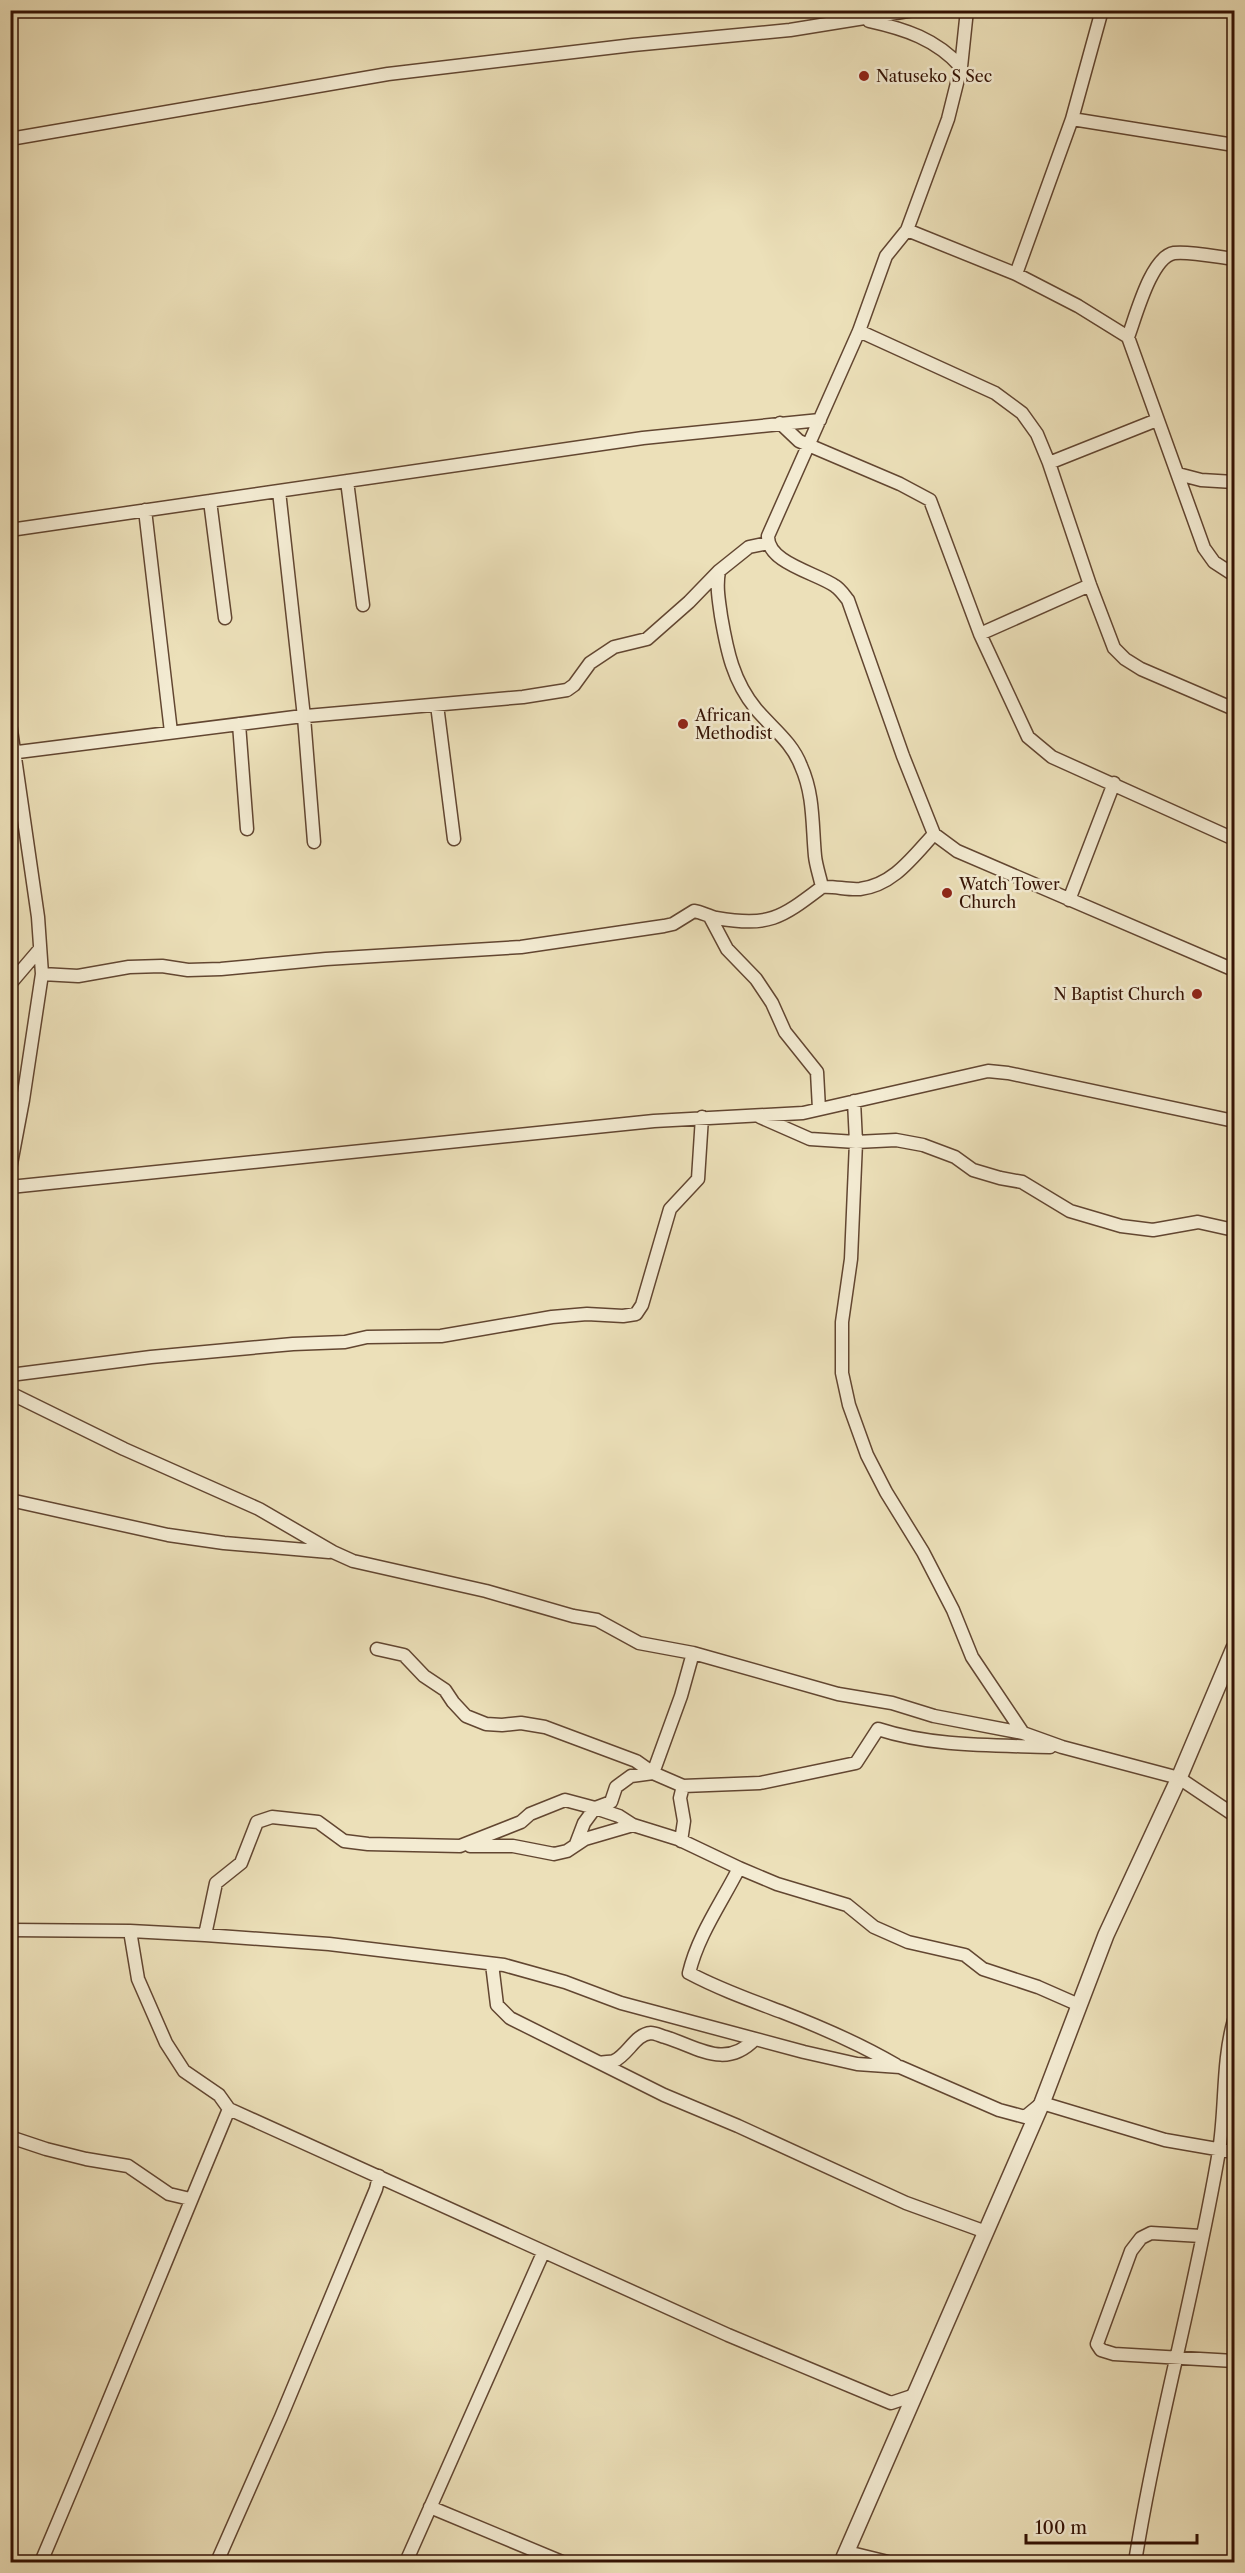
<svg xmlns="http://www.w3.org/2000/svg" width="1245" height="2573" font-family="'Libre Caslon Text',serif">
	<rect width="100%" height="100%" fill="#ece0b9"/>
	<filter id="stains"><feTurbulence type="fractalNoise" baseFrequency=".00333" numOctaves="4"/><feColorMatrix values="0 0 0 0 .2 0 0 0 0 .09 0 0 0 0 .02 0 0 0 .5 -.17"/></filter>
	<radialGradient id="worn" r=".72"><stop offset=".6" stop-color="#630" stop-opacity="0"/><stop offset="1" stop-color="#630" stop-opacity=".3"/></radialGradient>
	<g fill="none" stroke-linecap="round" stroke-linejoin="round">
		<defs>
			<path id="minor" d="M 967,10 L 961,67 L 948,119 L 907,230 L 886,256 L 859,331 L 768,536 C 767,563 817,573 835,586 C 840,589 844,595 848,600 L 903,756 L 934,834 L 957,851 L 1234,970
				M 1231,10 L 1234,11
				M 869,21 C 905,29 936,39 961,67
				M 1072,119 L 1234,145
				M 10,139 L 388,74 L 633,45 L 790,30 L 914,10
				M 907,230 L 1016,274 L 1078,306 L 1128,337 L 1204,548 L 1214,562 L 1234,575
				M 1016,274 L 1072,119 L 1102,10
				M 859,331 L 995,393 L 1022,413 L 1037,434 L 1049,463 L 1090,585 L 1114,648 L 1125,659 L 1141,669 L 1234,709
				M 1128,337 C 1136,316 1151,257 1174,253 C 1190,251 1217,257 1234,259
				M 780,423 L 799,441 L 900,484 L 930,500 L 980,634 L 1028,737 L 1052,757 L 1234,839
				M 1049,463 L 1157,420
				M 1178,474 L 1201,480 L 1234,482
				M 347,481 L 363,605
				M 279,491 L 304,717 L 314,842
				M 210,501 L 225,618
				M 145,510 L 171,732
				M 10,530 L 643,438 L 820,420
				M 719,571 C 716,587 719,601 721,616 C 727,651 733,681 756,709 C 772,728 792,742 801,766 C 814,795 812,824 815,856 C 816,866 820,877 822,887
				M 980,634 L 1090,585
				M 437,705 L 454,839
				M 10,723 L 38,917 L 42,974 L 23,1100 L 10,1169
				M 239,724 L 247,829
				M 10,753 L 295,717 L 523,697 L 567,690 L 574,685 L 590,663 L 614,647 L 647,639 L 689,602 L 719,571 L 749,547 L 768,543
				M 1069,900 L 1114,783
				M 710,917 L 727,949 L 756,979 L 772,1003 L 785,1032 L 817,1072 L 819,1109
				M 42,974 L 78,976 L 129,967 L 162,966 L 188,970 L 221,969 L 326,959 L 521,947 L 664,926 L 673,924 L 694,911 C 701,912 708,916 716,918 C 770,927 781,918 822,887 C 835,886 847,890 860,889 C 893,885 912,858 934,834
				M 10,984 L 39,950
				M 854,1101 L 856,1142 L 851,1259 L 842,1322 L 842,1373 L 849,1405 L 867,1455 L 886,1492 L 923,1552 L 953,1610 L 972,1657 L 1023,1733
				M 760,1117 L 810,1139 L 856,1142 L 896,1140 L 923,1145 L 955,1157 L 973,1170 L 1000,1178 L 1022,1182 L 1070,1211 L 1121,1226 L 1153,1230 L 1198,1222 L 1234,1230
				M 10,1187 L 654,1121 L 803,1113 L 988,1071 L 1008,1073 L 1234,1121
				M 10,1375 L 151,1357 L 293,1344 L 345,1342 L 367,1337 L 441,1336 L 552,1317 L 587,1314 L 623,1316 L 636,1314 L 642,1305 L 670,1209 L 698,1179 L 702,1117
				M 10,1393 L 124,1449 L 259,1509 L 333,1552 L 353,1561 L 486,1591 L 573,1616 L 597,1620 L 639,1643 L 693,1653 L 838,1694 L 892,1703 L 934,1716 L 1023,1733 L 1062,1747 L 1179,1778 L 1234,1815
				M 10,1500 L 168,1535 L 224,1543 L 329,1552
				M 377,1649 L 404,1655 L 424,1676 L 445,1690 L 453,1702 L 466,1716 L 486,1724 L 502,1725 L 521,1723 L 545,1727 L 636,1761 L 653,1773 L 681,1696 L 693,1653
				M 681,1841 L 684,1821 L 680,1798 L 683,1786
				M 576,1844 L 584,1823 L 595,1808 L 619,1816 L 633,1825
				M 470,1846 L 513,1846 L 554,1854 L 567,1851 L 585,1839 L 633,1825 L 678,1839 L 739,1868
				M 10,1930 L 130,1931 L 205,1935 L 329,1944 L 504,1965 L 565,1982 L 621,2003 L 804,2052 L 857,2064 L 900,2067 L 999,2110 L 1025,2117 L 1042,2103 L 1165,2140 L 1234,2152
				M 130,1931 L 138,1979 L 166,2043 L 184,2071 L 219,2095 L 229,2109 L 728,2335 L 891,2403 L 915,2395
				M 205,1935 L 216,1883 L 241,1863 L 257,1822 L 272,1817 L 318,1822 L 344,1841 L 368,1844 L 460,1846 L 521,1822 L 530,1814 L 565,1800 L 595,1808 L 611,1802 L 616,1787 L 631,1776 L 653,1773 L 683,1786 L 760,1783 L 856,1763 L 878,1729 C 933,1747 993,1745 1050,1747
				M 492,1964 L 497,2005 L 510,2018 L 600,2063 C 604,2062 610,2062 614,2061 C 628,2055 635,2034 651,2033 C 655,2033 661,2036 665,2037 C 698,2047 725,2070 755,2039
				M 600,2063 L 664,2095 L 738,2126 L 906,2203 L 986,2232
				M 896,2065 C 860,2044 821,2027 782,2012 C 750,2000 719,1989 689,1973 C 698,1935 722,1902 739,1868 L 777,1884 L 847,1905 L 874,1927 L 908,1942 L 965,1955 L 983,1969 L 1038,1987 L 1079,2005
				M 10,2137 L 46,2149 L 86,2159 L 128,2166 L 169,2194 L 190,2199
				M 1201,2236 L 1151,2233 L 1141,2238 L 1131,2251 L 1097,2344 L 1101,2350 L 1114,2354 L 1234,2361
				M 430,2507 L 562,2562
				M 847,2552 L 888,2562
				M 41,2562 C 105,2412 166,2260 229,2109
				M 217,2562 L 281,2417 L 376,2189 L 379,2176
				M 406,2562 L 543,2253
				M 1135,2562 C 1157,2424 1196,2289 1219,2151 C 1226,2108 1222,2062 1234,2020"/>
			<path id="tertiary" d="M 842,2562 L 1042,2103 L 1106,1935 L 1179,1778 L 1234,1648"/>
		</defs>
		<use href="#minor" stroke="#624631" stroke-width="15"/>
		<use href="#tertiary" stroke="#624631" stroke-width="18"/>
		<use href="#minor" stroke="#f3ebd2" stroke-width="12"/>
		<use href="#tertiary" stroke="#f3ebd2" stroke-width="15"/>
	</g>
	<g fill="#8f2418" stroke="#f3ebd2" stroke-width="2">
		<circle cx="864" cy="76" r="6"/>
		<circle cx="683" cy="724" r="6"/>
		<circle cx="947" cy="893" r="6"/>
		<circle cx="1197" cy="994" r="6"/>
	</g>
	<g text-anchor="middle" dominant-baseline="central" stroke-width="5" stroke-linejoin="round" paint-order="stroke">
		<g font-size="16" fill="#341204" stroke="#f3ebd2" text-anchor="start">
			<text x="876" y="76">Natuseko S Sec</text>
			<text x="695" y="715">African<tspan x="695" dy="18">Methodist</tspan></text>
			<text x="959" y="884">Watch Tower<tspan x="959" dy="18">Church</tspan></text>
			<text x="1185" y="994" text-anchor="end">N Baptist Church</text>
		</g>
	</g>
	<rect width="1245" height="2573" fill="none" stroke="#ece0b9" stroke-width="36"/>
	<rect x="12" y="12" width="1221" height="2549" fill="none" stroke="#341204" stroke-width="3"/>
	<rect x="18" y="18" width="1209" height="2537" fill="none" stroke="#341204" stroke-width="1.5"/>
	<path d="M1026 2534v9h171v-9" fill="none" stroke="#341204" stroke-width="3"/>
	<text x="1035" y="2534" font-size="18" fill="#341204" stroke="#f3ebd2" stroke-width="4.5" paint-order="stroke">100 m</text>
	<rect width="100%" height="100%" filter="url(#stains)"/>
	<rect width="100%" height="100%" fill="url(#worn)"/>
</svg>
